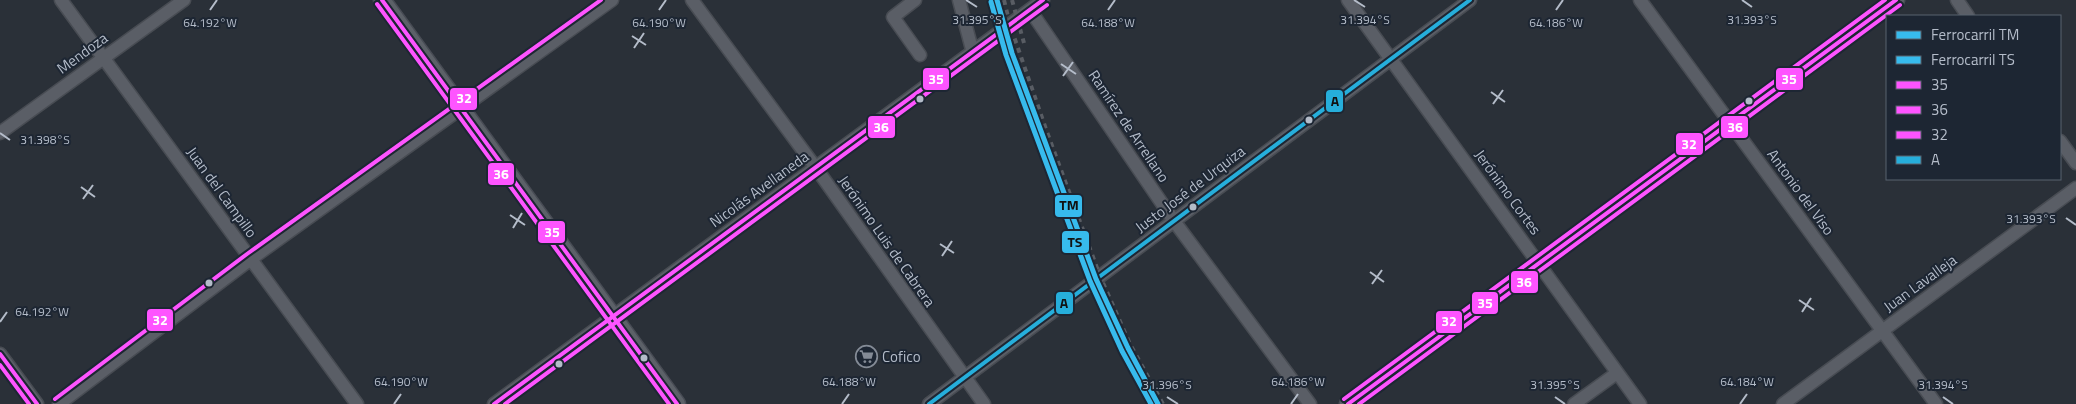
<svg xmlns="http://www.w3.org/2000/svg" width="2076" height="404" font-family="'Titillium Web',sans-serif">
	<rect width="100%" height="100%" fill="#2a3038"/>
	<g fill="none" stroke-linecap="round" stroke-linejoin="round">
		<defs>
			<path id="minor" d="M 61,0 L 357,404
				M 692,0 L 816,168 L 984,404
				M 915,0 L 893,17 L 920,55
				M 959,0 L 973,53
				M 1348,0 L 1640,404
				M 1640,0 L 1936,404
				M 1957,0 L 1968,16
				M 1030,10 L 1174,221 L 1310,404
				M 0,133 L 184,0
				M 2060,141 L 2076,163
				M 0,354 L 37,404
				M 59,404 L 251,259 L 612,0
				M 494,404 L 1043,0
				M 929,404 L 1470,0
				M 1574,404 L 1617,373
				M 1783,404 L 2076,188"/>
			<path id="major" d="M 382,0 L 677,404
				M 1348,404 L 1896,0"/>
		</defs>
		<use href="#minor" stroke="#484c53" stroke-width="15"/>
		<use href="#major" stroke="#484c55" stroke-width="19"/>
		<use href="#minor" stroke="#5a5e66" stroke-width="12"/>
		<use href="#major" stroke="#5c6168" stroke-width="16"/>
		<path stroke="#595d64" stroke-width="4" stroke-dasharray="5 5" stroke-linecap="butt" d="M 1004,0 L 1010,25 L 1047,132 L 1100,276 L 1130,344 L 1163,404
			M 1012,0 L 1024,43"/>
		<defs>
			<path id="bus-1" d="M 382,0 L 677,404
				M 0,354 L 37,404
				M 494,404 L 1043,0
				M 1348,404 L 1896,0"/>
			<path id="bus-2" d="M 377,4 L 669,404
				M 0,365 L 29,404
				M 505,404 L 1047,5
				M 1359,404 L 1900,5"/>
			<path id="bus-3" d="M 55,399 L 247,254 L 601,0
				M 1344,399 L 1885,0"/>
			<path id="bus-4" d="M 929,404 L 1470,0"/>
		</defs>
		<use href="#bus-1" stroke="#1d2633" stroke-width="8"/>
		<use href="#bus-2" stroke="#1d2633" stroke-width="8"/>
		<use href="#bus-3" stroke="#1d2633" stroke-width="8"/>
		<use href="#bus-4" stroke="#1d2633" stroke-width="8"/>
		<use href="#bus-1" stroke="#fe54ff" stroke-width="4"/>
		<use href="#bus-2" stroke="#fe54ff" stroke-width="4"/>
		<use href="#bus-3" stroke="#fe54ff" stroke-width="4"/>
		<use href="#bus-4" stroke="#26aedb" stroke-width="4"/>
		<defs>
			<path id="rail-1" d="M 997,0 L 1012,53 L 1096,279 L 1128,348 L 1158,404"/>
			<path id="rail-2" d="M 991,2 L 1006,55 L 1090,281 L 1122,351 L 1151,404"/>
		</defs>
		<use href="#rail-1" stroke="#1d2633" stroke-width="9"/>
		<use href="#rail-2" stroke="#1d2633" stroke-width="9"/>
		<use href="#rail-1" stroke="#37bbed" stroke-width="5"/>
		<use href="#rail-2" stroke="#37bbed" stroke-width="5"/>
	</g>
	<path fill="none" stroke="#b4bcc9" stroke-width="2" d="M 966,0 L 977,7M 1354,0 L 1365,7M 1742,0 L 1752,7M 210,10 L 217,0M 659,10 L 666,0M 1108,10 L 1115,0M 1556,10 L 1563,0M 632,36 L 646,45M 634,48 L 644,33M 1061,64 L 1076,74M 1063,76 L 1073,62M 1491,92 L 1505,102M 1493,104 L 1503,90M 0,133 L 10,140M 81,187 L 95,197M 83,199 L 93,185M 510,215 L 525,225M 2066,218 L 2076,225M 513,228 L 522,213M 940,244 L 954,253M 942,256 L 952,241M 1370,272 L 1384,282M 1372,284 L 1382,270M 1799,300 L 1814,310M 1802,312 L 1811,298M 0,322 L 7,312M 1167,397 L 1178,404M 1555,397 L 1565,404M 1943,397 L 1953,404M 394,404 L 401,394M 842,404 L 849,394M 1291,404 L 1298,394M 1740,404 L 1747,394"/>
	<defs>
		<symbol id="supermarket-ring" viewBox="-11 -11 22 22"><circle r="9.5" fill="#1d2633" stroke="#848b96" stroke-width="1.5"/><path d="M-6-5.5h2.5l.6 2H6L4.5 2H-2.5L-4.4-4H-6ZM-1.5 3.2a1.3 1.3 0 1 0 .1 0ZM3 3.2a1.3 1.3 0 1 0 .1 0Z" fill="#848b96"/></symbol>
	</defs>
	<g fill-rule="evenodd">
		<use href="#supermarket-ring" x="854" y="344" width="25" height="25"/>
	</g>
	<g fill="#b4bcc9" stroke="#1d2633" stroke-width="2">
		<circle cx="920" cy="99" r="4.5"/>
		<circle cx="1749" cy="101" r="4.5"/>
		<circle cx="1309" cy="120" r="4.5"/>
		<circle cx="1193" cy="207" r="4.5"/>
		<circle cx="209" cy="283" r="4.5"/>
		<circle cx="644" cy="358" r="4.5"/>
		<circle cx="559" cy="364" r="4.5"/>
	</g>
	<g text-anchor="middle" dominant-baseline="central" stroke-width="4" stroke-linejoin="round" paint-order="stroke">
		<g font-size="15" fill="#b4bcc9" stroke="#1d2633">
			<text transform="translate(82 53) rotate(-36)">Mendoza</text>
			<text transform="translate(1129 126) rotate(56)">Ramírez de Arrellano</text>
			<text transform="translate(759 189) rotate(-36)">Nicolás Avellaneda</text>
			<text transform="translate(1190 189) rotate(-37)">Justo José de Urquiza</text>
			<text transform="translate(222 192) rotate(54)">Juan del Campillo</text>
			<text transform="translate(1508 192) rotate(54)">Jerónimo Cortes</text>
			<text transform="translate(1801 192) rotate(54)">Antonio del Viso</text>
			<text transform="translate(887 241) rotate(55)">Jerónimo Luis de Cabrera</text>
			<text transform="translate(1920 283) rotate(-36)">Juan Lavalleja</text>
		</g>
		<g font-size="15" fill="#b4bcc9" stroke="#1d2633" text-anchor="start">
			<text x="882" y="356">Cofico</text>
		</g>
	</g>
	<g font-size="12" text-anchor="middle" fill="#b4bcc9" stroke="#1d2633" stroke-width="4" stroke-linejoin="round" paint-order="stroke">
		<text x="1752" y="24">31.393°S</text>
		<text x="977" y="24">31.395°S</text>
		<text x="1365" y="24">31.394°S</text>
		<text x="659" y="27">64.190°W</text>
		<text x="1108" y="27">64.188°W</text>
		<text x="1556" y="27">64.186°W</text>
		<text x="210" y="27">64.192°W</text>
		<text x="45" y="144">31.398°S</text>
		<text x="2031" y="223">31.393°S</text>
		<text x="42" y="316">64.192°W</text>
		<text x="401" y="386">64.190°W</text>
		<text x="849" y="386">64.188°W</text>
		<text x="1298" y="386">64.186°W</text>
		<text x="1747" y="386">64.184°W</text>
		<text x="1167" y="389">31.396°S</text>
		<text x="1555" y="389">31.395°S</text>
		<text x="1943" y="389">31.394°S</text>
	</g>
	<g stroke="#1d2633" stroke-width="2">
		<rect x="1775" y="67" width="29" height="24" rx="5" fill="#fe54ff"/>
		<rect x="922" y="67" width="28" height="24" rx="5" fill="#fe54ff"/>
		<rect x="449" y="87" width="29" height="24" rx="5" fill="#fe54ff"/>
		<rect x="1325" y="89" width="19" height="24" rx="5" fill="#26aedb"/>
		<rect x="867" y="115" width="29" height="24" rx="5" fill="#fe54ff"/>
		<rect x="1720" y="115" width="29" height="24" rx="5" fill="#fe54ff"/>
		<rect x="1675" y="132" width="29" height="24" rx="5" fill="#fe54ff"/>
		<rect x="487" y="162" width="28" height="24" rx="5" fill="#fe54ff"/>
		<rect x="1054" y="194" width="29" height="24" rx="5" fill="#37bbed"/>
		<rect x="537" y="220" width="29" height="24" rx="5" fill="#fe54ff"/>
		<rect x="1061" y="230" width="29" height="24" rx="5" fill="#37bbed"/>
		<rect x="1510" y="270" width="29" height="24" rx="5" fill="#fe54ff"/>
		<rect x="1055" y="291" width="19" height="24" rx="5" fill="#26aedb"/>
		<rect x="1471" y="291" width="28" height="24" rx="5" fill="#fe54ff"/>
		<rect x="146" y="308" width="28" height="24" rx="5" fill="#fe54ff"/>
		<rect x="1435" y="310" width="28" height="24" rx="5" fill="#fe54ff"/>
	</g>
	<g font-size="14" text-anchor="middle" font-weight="bold" fill="#fff">
		<text x="1789" y="84">35</text>
		<text x="936" y="84">35</text>
		<text x="464" y="103">32</text>
		<text x="881" y="132">36</text>
		<text x="1735" y="132">36</text>
		<text x="1689" y="149">32</text>
		<text x="501" y="179">36</text>
		<text x="552" y="237">35</text>
		<text x="1524" y="287">36</text>
		<text x="1485" y="308">35</text>
		<text x="160" y="325">32</text>
		<text x="1449" y="326">32</text>
	</g>
	<g font-size="14" text-anchor="middle" font-weight="bold" fill="#111">
		<text x="1335" y="106">A</text>
		<text x="1069" y="210">TM</text>
		<text x="1075" y="247">TS</text>
		<text x="1064" y="308">A</text>
	</g>
	<rect x="1886" y="15" width="175" height="165" fill="#1d2633" stroke="#59626f"/>
	<rect x="1896" y="31" width="25" height="8" fill="#37bbed" stroke="#59626f"/>
	<text x="1931" y="40" font-size="15" fill="#b4bcc9">Ferrocarril TM</text>
	<rect x="1896" y="56" width="25" height="8" fill="#37bbed" stroke="#59626f"/>
	<text x="1931" y="65" font-size="15" fill="#b4bcc9">Ferrocarril TS</text>
	<rect x="1896" y="81" width="25" height="8" fill="#fe54ff" stroke="#59626f"/>
	<text x="1931" y="90" font-size="15" fill="#b4bcc9">35</text>
	<rect x="1896" y="106" width="25" height="8" fill="#fe54ff" stroke="#59626f"/>
	<text x="1931" y="115" font-size="15" fill="#b4bcc9">36</text>
	<rect x="1896" y="131" width="25" height="8" fill="#fe54ff" stroke="#59626f"/>
	<text x="1931" y="140" font-size="15" fill="#b4bcc9">32</text>
	<rect x="1896" y="156" width="25" height="8" fill="#26aedb" stroke="#59626f"/>
	<text x="1931" y="165" font-size="15" fill="#b4bcc9">A</text>
</svg>
